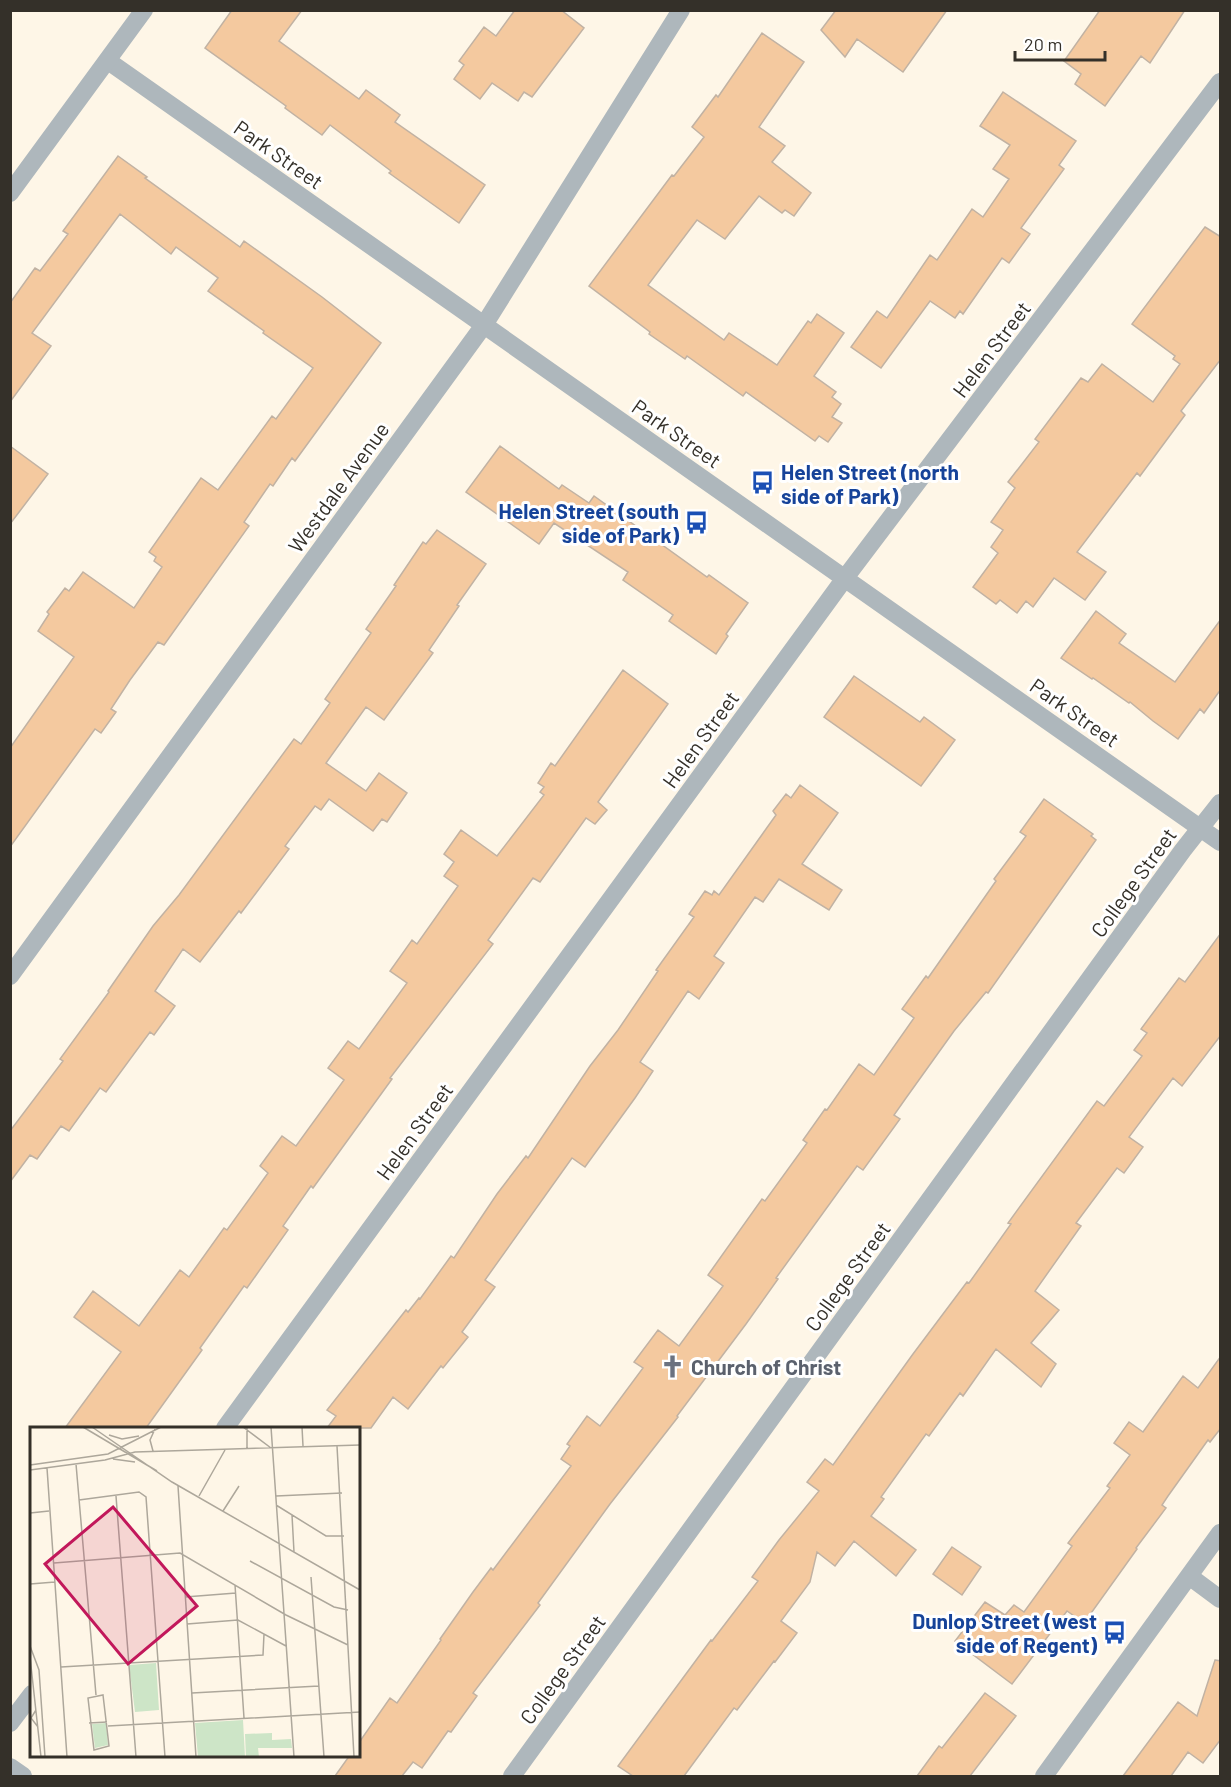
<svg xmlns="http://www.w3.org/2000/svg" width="1231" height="1787" font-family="Barlow,sans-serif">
	<rect width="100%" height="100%" fill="#fef6e7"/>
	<path fill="#f4c99f" stroke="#c1b2a3" stroke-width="1.5" d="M 232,10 L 302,10 L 279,41 L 359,99 L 366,90 L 400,115 L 395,122 L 485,185 L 459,223 L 389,173 L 391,171 L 330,125 L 322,135 L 285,108 L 286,106 L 205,48 Z
		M 515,10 L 561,10 L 584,28 L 532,97 L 524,92 L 518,101 L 492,83 L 480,99 L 454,79 L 464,65 L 459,61 L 484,27 L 496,36 Z
		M 836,10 L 947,10 L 903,72 L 857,39 L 845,57 L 821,30 Z
		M 1100,10 L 1185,10 L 1150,63 L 1141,56 L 1105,106 L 1075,84 L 1081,74 L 1064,61 Z
		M 762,33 L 804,62 L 759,127 L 785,146 L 772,162 L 811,193 L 794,216 L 785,210 L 782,213 L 759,196 L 725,239 L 697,220 L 648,285 L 724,340 L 729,333 L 777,365 L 808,321 L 811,323 L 817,314 L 844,333 L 814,376 L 836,392 L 832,397 L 841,404 L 832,417 L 842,423 L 828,442 L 819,436 L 815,441 L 746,392 L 743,396 L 687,356 L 685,359 L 649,334 L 650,332 L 589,286 L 672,175 L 674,176 L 704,137 L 692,127 L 716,95 L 718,97 Z
		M 1003,92 L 1076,141 L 1059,165 L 1064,169 L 1021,228 L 1030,234 L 1009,263 L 1002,258 L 963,314 L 960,311 L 955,318 L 930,301 L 881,368 L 851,347 L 877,311 L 887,318 L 930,255 L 937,260 L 972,209 L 983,217 L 1009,179 L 993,169 L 1010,145 L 980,126 Z
		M 118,156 L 147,177 L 145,178 L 240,247 L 244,241 L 322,297 L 381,343 L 295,461 L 292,458 L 273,486 L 270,484 L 244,522 L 249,526 L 164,645 L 158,642 L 130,680 L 111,709 L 116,712 L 101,733 L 95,729 L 10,847 L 10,748 L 74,657 L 38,631 L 49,614 L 47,612 L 65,588 L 69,591 L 83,572 L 134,608 L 162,567 L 154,561 L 156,557 L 149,552 L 201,478 L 218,490 L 272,416 L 276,419 L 313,368 L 263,333 L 264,331 L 208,291 L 218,278 L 176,247 L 171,254 L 120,214 L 32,333 L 51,346 L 10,402 L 10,303 L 35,268 L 40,271 L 68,234 L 63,231 Z
		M 1205,227 L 1221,237 L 1221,359 L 1181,411 L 1185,415 L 1140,476 L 1137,473 L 1077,552 L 1106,572 L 1085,600 L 1054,578 L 1033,607 L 1026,601 L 1017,613 L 1000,600 L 996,604 L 973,587 L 998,553 L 991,547 L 1003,530 L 991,522 L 1015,488 L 1008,482 L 1039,442 L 1035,439 L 1081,378 L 1088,382 L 1102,364 L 1153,402 L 1180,364 L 1173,359 L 1175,356 L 1132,324 Z
		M 10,446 L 48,474 L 10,524 Z
		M 500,446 L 559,489 L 562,485 L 589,503 L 594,496 L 707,577 L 709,575 L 748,603 L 726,634 L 728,636 L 716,654 L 669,621 L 673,615 L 623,580 L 628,572 L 554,523 L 539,544 L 466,492 Z
		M 437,530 L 486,564 L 457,605 L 459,606 L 429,650 L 433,653 L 384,720 L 366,707 L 326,763 L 366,791 L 379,773 L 407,793 L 387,822 L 382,819 L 373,831 L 329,799 L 321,810 L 315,806 L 285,846 L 289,849 L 241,913 L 239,911 L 200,962 L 183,949 L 155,991 L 175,1006 L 154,1035 L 150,1032 L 106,1092 L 100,1088 L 69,1131 L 61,1126 L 37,1159 L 30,1155 L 10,1182 L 10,1131 L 63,1061 L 60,1059 L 109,992 L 108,991 L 153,926 L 179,895 L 294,739 L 301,744 L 330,703 L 325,699 L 371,633 L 366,629 L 396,586 L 394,585 L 423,542 L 426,544 Z
		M 1096,611 L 1126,634 L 1119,643 L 1175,682 L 1221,619 L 1221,689 L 1204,713 L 1200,709 L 1178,739 L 1153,721 L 1130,702 L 1129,703 L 1093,678 L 1092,679 L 1061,658 Z
		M 623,670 L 668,704 L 598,802 L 607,810 L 595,824 L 586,818 L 540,882 L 533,878 L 488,940 L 493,944 L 390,1078 L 392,1079 L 313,1188 L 311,1186 L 283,1226 L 288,1230 L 247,1288 L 244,1286 L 200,1348 L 202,1350 L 146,1428 L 65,1428 L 121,1352 L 74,1317 L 93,1291 L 139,1326 L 180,1270 L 189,1277 L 224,1228 L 227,1230 L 268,1173 L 260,1166 L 282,1136 L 296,1146 L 344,1080 L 328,1068 L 348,1041 L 359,1049 L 407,983 L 390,971 L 412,940 L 417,944 L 458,886 L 444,876 L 454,862 L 444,854 L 461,830 L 497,856 L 544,795 L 540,792 L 544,787 L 538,783 L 551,763 L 555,766 Z
		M 854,676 L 920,722 L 924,717 L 955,740 L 921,786 L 824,717 Z
		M 800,785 L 838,813 L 802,864 L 842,890 L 829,910 L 779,879 L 763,902 L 755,897 L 714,956 L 724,963 L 699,999 L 688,991 L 640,1062 L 653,1071 L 635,1098 L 585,1167 L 572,1158 L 485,1280 L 495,1287 L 462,1332 L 468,1337 L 443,1368 L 441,1366 L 408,1409 L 393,1397 L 371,1428 L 327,1428 L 336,1416 L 327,1410 L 406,1310 L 408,1312 L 419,1298 L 420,1299 L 451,1256 L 454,1258 L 497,1194 L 526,1156 L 528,1158 L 590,1066 L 618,1030 L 658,971 L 656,970 L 694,917 L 689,914 L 705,891 L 712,895 L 714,891 L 719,895 L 776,815 L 773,811 L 786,794 L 791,798 Z
		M 1044,799 L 1093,834 L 1091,836 L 1096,840 L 988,993 L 986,992 L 954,1031 L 906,1098 L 894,1115 L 900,1119 L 863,1170 L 857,1166 L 776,1278 L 778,1279 L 746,1324 L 677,1416 L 678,1417 L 610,1504 L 538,1603 L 540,1605 L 473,1693 L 477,1696 L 451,1732 L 448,1731 L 422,1768 L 413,1762 L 402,1776 L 335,1776 L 350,1755 L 358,1755 L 358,1744 L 390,1698 L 397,1703 L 441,1640 L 440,1639 L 473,1592 L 491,1568 L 493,1570 L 571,1466 L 561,1459 L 570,1446 L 567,1444 L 587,1416 L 600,1426 L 643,1368 L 634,1362 L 658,1330 L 679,1346 L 723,1286 L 708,1275 L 762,1199 L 765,1201 L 807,1143 L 803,1140 L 825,1109 L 827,1110 L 859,1064 L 874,1075 L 914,1018 L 902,1009 L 926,976 L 928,978 L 996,881 L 994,879 L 1026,836 L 1020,832 Z
		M 1221,933 L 1221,1035 L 1182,1086 L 1173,1078 L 1129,1137 L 1143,1147 L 1124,1173 L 1117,1168 L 1076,1223 L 1081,1226 L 1035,1291 L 1059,1310 L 1031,1343 L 1056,1364 L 1041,1387 L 996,1349 L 963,1396 L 960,1393 L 929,1436 L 926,1434 L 881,1497 L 884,1499 L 871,1516 L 916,1550 L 896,1576 L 854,1541 L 835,1566 L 817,1552 L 810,1582 L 781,1621 L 797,1633 L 775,1662 L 774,1661 L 737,1710 L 734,1708 L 684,1776 L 633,1776 L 618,1766 L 711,1640 L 712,1641 L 758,1581 L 752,1577 L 779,1540 L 819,1491 L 807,1482 L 825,1459 L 833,1465 L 913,1354 L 967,1282 L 969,1283 L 1011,1224 L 1008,1223 L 1097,1101 L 1104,1106 L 1142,1056 L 1134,1050 L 1147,1033 L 1141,1029 L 1179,978 L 1185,982 Z
		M 1221,1356 L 1221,1428 L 1210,1442 L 1208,1440 L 1168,1496 L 1162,1505 L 1166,1508 L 1136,1548 L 1137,1549 L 1084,1623 L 1067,1611 L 1012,1684 L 955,1641 L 985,1602 L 1005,1615 L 1014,1605 L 1024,1612 L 1072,1546 L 1068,1543 L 1110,1488 L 1107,1486 L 1130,1455 L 1114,1443 L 1129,1422 L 1143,1432 L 1183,1376 L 1198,1388 Z
		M 952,1547 L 981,1567 L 962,1595 L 933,1574 Z
		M 1215,1660 L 1221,1661 L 1221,1739 L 1203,1763 L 1188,1752 L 1171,1776 L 1123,1776 L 1178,1702 L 1197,1716 Z
		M 985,1693 L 1016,1716 L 970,1776 L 917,1776 L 939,1746 L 942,1748 Z"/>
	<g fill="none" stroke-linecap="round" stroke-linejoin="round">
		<path stroke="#aeb7bc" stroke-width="18" d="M 108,61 L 1220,842
			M 10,976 L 484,325 L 681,10
			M 225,1428 L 845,578 L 1220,82
			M 1189,1576 L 1220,1599
			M 10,1723 L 32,1694
			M 10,1767 L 23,1776
			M 512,1776 L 1183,850 L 1220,803
			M 1044,1776 L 1220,1533"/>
		<path stroke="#aeb7bc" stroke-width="18" d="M 10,193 L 144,10"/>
	</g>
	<defs>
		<symbol id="bus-bare" viewBox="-9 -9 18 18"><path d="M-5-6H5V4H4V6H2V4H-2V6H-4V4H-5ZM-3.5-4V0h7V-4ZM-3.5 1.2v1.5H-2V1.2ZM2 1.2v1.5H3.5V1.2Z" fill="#1a4fb4" stroke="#fff" stroke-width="2.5" paint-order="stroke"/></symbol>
		<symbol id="church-bare" viewBox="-9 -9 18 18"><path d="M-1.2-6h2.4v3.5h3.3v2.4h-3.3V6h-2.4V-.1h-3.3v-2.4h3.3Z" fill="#6b7280" stroke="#fff" stroke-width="2.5" paint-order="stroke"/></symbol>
	</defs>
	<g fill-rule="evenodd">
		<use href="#bus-bare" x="746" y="466" width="33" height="33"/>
		<use href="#bus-bare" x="680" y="506" width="33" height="33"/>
		<use href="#church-bare" x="656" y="1350" width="33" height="33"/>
		<use href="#bus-bare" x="1098" y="1616" width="33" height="33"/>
	</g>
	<g text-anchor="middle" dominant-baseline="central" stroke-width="6" stroke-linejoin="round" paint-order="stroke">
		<g font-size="21" fill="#343029" stroke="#fff">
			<text transform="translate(279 154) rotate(35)">Park Street</text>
			<text transform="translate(991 349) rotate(-53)">Helen Street</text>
			<text transform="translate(677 433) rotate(35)">Park Street</text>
			<text transform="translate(338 487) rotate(-54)">Westdale Avenue</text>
			<text transform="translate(1075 712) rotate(35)">Park Street</text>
			<text transform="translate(700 739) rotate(-54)">Helen Street</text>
			<text transform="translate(1133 882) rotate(-54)">College Street</text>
			<text transform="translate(414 1131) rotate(-54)">Helen Street</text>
			<text transform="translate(847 1276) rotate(-54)">College Street</text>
			<text transform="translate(562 1669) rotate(-54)">College Street</text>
		</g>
		<g font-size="21" font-weight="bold" fill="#164399" stroke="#fff" text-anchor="end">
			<text x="781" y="471" text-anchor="start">Helen Street (north<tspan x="781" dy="24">side of Park)</tspan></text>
			<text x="679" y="510">Helen Street (south<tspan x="679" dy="24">side of Park)</tspan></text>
			<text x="1097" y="1620">Dunlop Street (west<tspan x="1097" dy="24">side of Regent)</tspan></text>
		</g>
		<g font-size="21" font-weight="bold" fill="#5b616d" stroke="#fff" text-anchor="start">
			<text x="691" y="1366">Church of Christ</text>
		</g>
	</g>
	<g transform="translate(30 1427)">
		<rect width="330" height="330" fill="#fef6e7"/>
		<path d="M 126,236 L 129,283 L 105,285 L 99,238 ZM 213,293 L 215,330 L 168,330 L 165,296 ZM 76,296 L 78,318 L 65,321 L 62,297 ZM 242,306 L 242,313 L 261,312 L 262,321 L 228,321 L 229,330 L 216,330 L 215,307 Z" fill="#cde5c7"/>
		<path fill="none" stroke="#ada79b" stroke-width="1.5" d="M 53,0 L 127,44M 62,0 L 142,55 L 330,163M 213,0 L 241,21M 241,0 L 264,330M 272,0 L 273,19M 79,8 L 92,12 L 109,9M 307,19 L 324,330M 217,22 L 217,0M 123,24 L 120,13 L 125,2M 83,32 L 105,35M 46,37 L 66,268M 0,38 L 78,27 L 131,0M 17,41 L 37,330M 0,43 L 75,33 L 105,25 L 330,18M 148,59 L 166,330M 86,69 L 106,330M 169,69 L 195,23M 246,69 L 312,66M 49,73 L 109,65 L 116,70 L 135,330M 246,78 L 296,109 L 314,109M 193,84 L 209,59M 0,86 L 19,84M 262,88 L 264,125M 220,134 L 304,180 L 318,183M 24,136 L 150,126 L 256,188 L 318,218M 281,150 L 294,330M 0,157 L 25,155M 205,158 L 214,291M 155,170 L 206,166M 157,197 L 208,193 L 256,219M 0,219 L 9,243 L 15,330M 0,230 L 11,330M 31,240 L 233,228 L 234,207M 162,266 L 289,259M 73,268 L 79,319 L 64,323 L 58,271 ZM 6,283 L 1,291 L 8,300M 59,296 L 77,295M 78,299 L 330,285"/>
		<path fill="#c2185b" fill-opacity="0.15" stroke="#c2185b" stroke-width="3" d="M 83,80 L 167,179 L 98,237 L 15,137 Z"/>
		<rect width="330" height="330" fill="none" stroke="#343029" stroke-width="3"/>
	</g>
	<rect width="1231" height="1787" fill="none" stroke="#343029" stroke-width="24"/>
	<path d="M1015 51v9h90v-9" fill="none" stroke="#343029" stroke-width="3"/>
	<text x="1024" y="51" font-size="18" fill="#343029" stroke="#ffffff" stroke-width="4.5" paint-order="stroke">20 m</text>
</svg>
